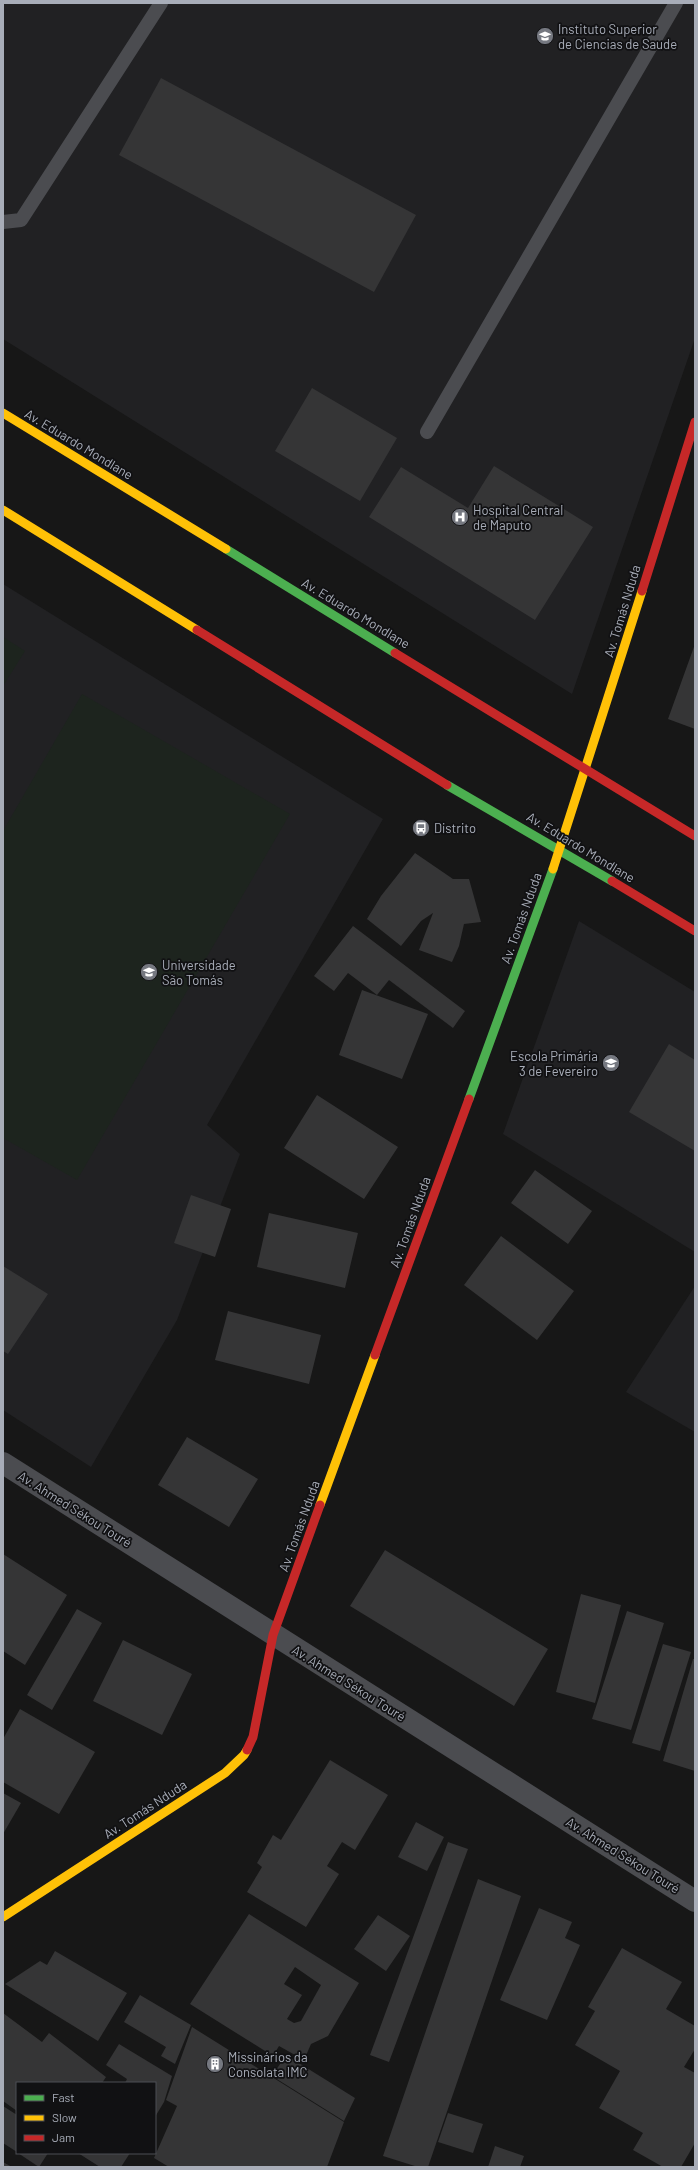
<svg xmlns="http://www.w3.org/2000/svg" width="698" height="2170" font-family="Barlow,sans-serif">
	<rect width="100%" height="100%" fill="#171717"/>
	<path fill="#212123" d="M 3,3 L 695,3 L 695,338 L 572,694 L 3,339 Z
		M 3,584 L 383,819 L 207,1125 L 240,1154 L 177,1320 L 91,1467 L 3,1410 Z
		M 579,921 L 695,992 L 695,1252 L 503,1134 Z
		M 695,1286 L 695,1432 L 626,1392 Z"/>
	<path fill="#1d241e" d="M 3,637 L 25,651 L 3,686 Z
		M 82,694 L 290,814 L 77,1180 L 3,1138 L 3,831 Z"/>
	<path fill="#353536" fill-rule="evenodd" d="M 161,78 L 416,215 L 374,292 L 119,155 Z
		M 312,388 L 397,438 L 360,501 L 275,451 Z
		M 494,466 L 593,527 L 535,620 L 369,517 L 401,467 L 468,508 Z
		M 695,644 L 695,729 L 668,719 Z
		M 415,853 L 453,879 L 469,879 L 481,922 L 464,924 L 459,946 L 452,962 L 419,950 L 433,913 L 421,921 L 401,946 L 367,919 L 381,896 Z
		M 353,926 L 465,1011 L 453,1028 L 389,980 L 377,995 L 348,973 L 334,991 L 314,976 Z
		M 362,990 L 428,1014 L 402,1079 L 339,1055 Z
		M 669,1044 L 695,1060 L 695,1151 L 629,1112 Z
		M 317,1095 L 398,1147 L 364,1199 L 284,1148 Z
		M 535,1170 L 592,1211 L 568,1244 L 511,1203 Z
		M 191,1195 L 231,1209 L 215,1257 L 174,1243 Z
		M 269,1213 L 358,1233 L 345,1288 L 257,1267 Z
		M 501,1236 L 574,1291 L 537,1340 L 464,1285 Z
		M 3,1266 L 48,1294 L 8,1354 L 3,1351 Z
		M 228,1311 L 321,1335 L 309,1384 L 215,1360 Z
		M 187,1437 L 258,1479 L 229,1527 L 158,1485 Z
		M 385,1550 L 548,1649 L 514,1706 L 350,1606 Z
		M 3,1554 L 67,1595 L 25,1665 L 3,1651 Z
		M 581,1594 L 621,1605 L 595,1703 L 556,1692 Z
		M 77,1609 L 102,1623 L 52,1710 L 27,1695 Z
		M 627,1611 L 664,1623 L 631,1730 L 592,1719 Z
		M 123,1640 L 192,1674 L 162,1735 L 93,1701 Z
		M 663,1644 L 691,1652 L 660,1751 L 632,1743 Z
		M 693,1659 L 695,1659 L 695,1771 L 663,1761 Z
		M 20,1709 L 95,1752 L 59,1814 L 3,1782 L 3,1739 Z
		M 330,1760 L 388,1795 L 355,1850 L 342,1842 L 327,1866 L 339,1874 L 306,1927 L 247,1892 L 262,1867 L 257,1863 L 273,1835 L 281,1840 Z
		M 3,1793 L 21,1803 L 3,1834 Z
		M 416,1822 L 444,1837 L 427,1871 L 398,1857 Z
		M 448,1842 L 468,1849 L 389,2062 L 370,2055 Z
		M 478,1879 L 521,1896 L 428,2167 L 418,2167 L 383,2156 Z
		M 539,1908 L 572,1922 L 565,1938 L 580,1945 L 547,2020 L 500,2000 Z
		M 249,1914 L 359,1983 L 328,2036 L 311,2044 L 304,2060 L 279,2046 L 273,2056 L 190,2004 ZM 295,1967 L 321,1985 L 301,2021 L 294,2023 L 287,2019 L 302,1995 L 284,1984 Z
		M 378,1915 L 410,1936 L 386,1971 L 354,1949 Z
		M 622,1948 L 682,1982 L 666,2009 L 695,2026 L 695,2049 L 684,2067 L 695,2073 L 695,2143 L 681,2167 L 663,2167 L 633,2150 L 643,2133 L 599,2108 L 620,2071 L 575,2045 L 595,2011 L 588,2007 Z
		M 55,1951 L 127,1993 L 98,2041 L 5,1984 L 40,1961 L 47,1965 Z
		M 140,1995 L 191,2025 L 175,2064 L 161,2056 L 166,2047 L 124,2022 Z
		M 3,2013 L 42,2042 L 49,2033 L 106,2077 L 102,2083 L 17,2083 L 17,2111 L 3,2101 Z
		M 192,2027 L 344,2122 L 327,2167 L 169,2167 L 154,2158 L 177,2106 L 166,2100 Z
		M 119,2044 L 172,2076 L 164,2102 L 155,2117 L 155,2083 L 125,2083 L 127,2079 L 106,2065 Z
		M 286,2055 L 355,2098 L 344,2121 L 272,2076 Z
		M 3,2106 L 17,2115 L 17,2152 L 3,2143 Z
		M 448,2113 L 483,2124 L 473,2153 L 438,2142 Z
		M 495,2146 L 524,2156 L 520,2167 L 488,2167 Z
		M 18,2153 L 48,2153 L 39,2167 Z
		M 78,2153 L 130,2153 L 121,2167 L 100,2167 Z
		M 3,2162 L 12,2167 L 3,2167 Z"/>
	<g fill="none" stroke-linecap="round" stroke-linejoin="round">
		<path stroke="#4b4c50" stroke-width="14" d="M 3,222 L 21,220 L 161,3
			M 427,432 L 676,3"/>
		<path stroke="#4b4c50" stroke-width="22" d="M 3,1463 L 695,1901"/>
		<path stroke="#4caf50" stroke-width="9" d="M 226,549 L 395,653
			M 447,785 L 612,881
			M 469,1099 L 553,869"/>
		<path stroke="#ffc107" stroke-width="9" d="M 3,413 L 226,549
			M 3,510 L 197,630
			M 553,869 L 642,591
			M 320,1505 L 375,1355
			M 3,1917 L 225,1773 L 244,1755 L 247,1750"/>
		<path stroke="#c62828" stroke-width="9" d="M 642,591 L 695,422
			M 197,630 L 447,785
			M 395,653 L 695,836
			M 612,881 L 695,931
			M 375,1355 L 469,1099
			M 247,1750 L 253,1737 L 273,1635 L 320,1505"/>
	</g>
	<defs>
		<symbol id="school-disc" viewBox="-11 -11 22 22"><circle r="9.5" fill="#757880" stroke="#111113"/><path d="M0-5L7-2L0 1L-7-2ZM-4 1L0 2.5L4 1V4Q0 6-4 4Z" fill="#fff"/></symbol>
		<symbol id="hospital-disc" viewBox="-11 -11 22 22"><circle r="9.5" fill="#757880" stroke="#111113"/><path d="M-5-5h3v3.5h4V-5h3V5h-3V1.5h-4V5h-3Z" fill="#fff"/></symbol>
		<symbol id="bus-disc" viewBox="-11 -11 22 22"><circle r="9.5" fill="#757880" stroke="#111113"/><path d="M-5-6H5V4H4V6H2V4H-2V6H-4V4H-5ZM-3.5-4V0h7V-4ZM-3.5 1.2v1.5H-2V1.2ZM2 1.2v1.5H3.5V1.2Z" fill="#fff"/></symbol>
		<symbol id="university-disc" viewBox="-11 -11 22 22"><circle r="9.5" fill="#757880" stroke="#111113"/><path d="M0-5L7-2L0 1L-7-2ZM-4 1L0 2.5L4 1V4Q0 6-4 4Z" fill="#fff"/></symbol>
		<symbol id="building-disc" viewBox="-11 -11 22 22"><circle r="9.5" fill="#757880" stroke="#111113"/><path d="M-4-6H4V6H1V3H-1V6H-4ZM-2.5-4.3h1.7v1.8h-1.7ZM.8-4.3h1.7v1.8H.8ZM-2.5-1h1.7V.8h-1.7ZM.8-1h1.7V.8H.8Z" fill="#fff"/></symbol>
	</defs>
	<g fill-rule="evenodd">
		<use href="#school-disc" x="535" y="26" width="20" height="20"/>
		<use href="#hospital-disc" x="450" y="507" width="20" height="20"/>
		<use href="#bus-disc" x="411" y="818" width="20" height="20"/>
		<use href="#university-disc" x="139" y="962" width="20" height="20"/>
		<use href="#school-disc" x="601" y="1053" width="20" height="20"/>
		<use href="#building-disc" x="205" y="2054" width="20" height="20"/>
	</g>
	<g text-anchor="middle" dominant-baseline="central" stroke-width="3.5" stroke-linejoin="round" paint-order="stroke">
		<g font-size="13" fill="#a8adb8" stroke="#111113" text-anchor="start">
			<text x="558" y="29">Instituto Superior<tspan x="558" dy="15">de Ciencias de Saude</tspan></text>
			<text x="473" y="510">Hospital Central<tspan x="473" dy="15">de Maputo</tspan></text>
			<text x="434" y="828">Distrito</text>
			<text x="162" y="965">Universidade<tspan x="162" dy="15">São Tomás</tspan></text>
			<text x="598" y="1056" text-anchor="end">Escola Primária<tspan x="598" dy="15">3 de Fevereiro</tspan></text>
			<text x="228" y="2057">Missinários da<tspan x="228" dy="15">Consolata IMC</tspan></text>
		</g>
		<g font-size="13" fill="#a8adb8" stroke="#111113">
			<text transform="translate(79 444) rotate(31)">Av. Eduardo Mondlane</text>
			<text transform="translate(622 611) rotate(-73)">Av. Tomás Nduda</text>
			<text transform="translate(356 613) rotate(31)">Av. Eduardo Mondlane</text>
			<text transform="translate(581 847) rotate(31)">Av. Eduardo Mondlane</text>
			<text transform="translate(521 918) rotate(-70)">Av. Tomás Nduda</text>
			<text transform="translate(410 1222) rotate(-70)">Av. Tomás Nduda</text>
			<text transform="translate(75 1509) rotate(32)">Av. Ahmed Sékou Touré</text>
			<text transform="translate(299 1526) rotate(-70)">Av. Tomás Nduda</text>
			<text transform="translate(349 1683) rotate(32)">Av. Ahmed Sékou Touré</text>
			<text transform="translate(145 1809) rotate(-33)">Av. Tomás Nduda</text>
			<text transform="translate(623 1855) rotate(32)">Av. Ahmed Sékou Touré</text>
		</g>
	</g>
	<rect width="698" height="2170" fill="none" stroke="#a8adb8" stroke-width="8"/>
	<rect x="16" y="2082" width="140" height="72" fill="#111113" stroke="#4d4f55"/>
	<rect x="24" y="2095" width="20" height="6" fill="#4caf50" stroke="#4d4f55"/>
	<text x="52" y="2102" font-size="12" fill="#a8adb8">Fast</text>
	<rect x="24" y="2115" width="20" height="6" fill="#ffc107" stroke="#4d4f55"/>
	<text x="52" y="2122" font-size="12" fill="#a8adb8">Slow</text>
	<rect x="24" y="2135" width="20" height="6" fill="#c62828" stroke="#4d4f55"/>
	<text x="52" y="2142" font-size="12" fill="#a8adb8">Jam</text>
</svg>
